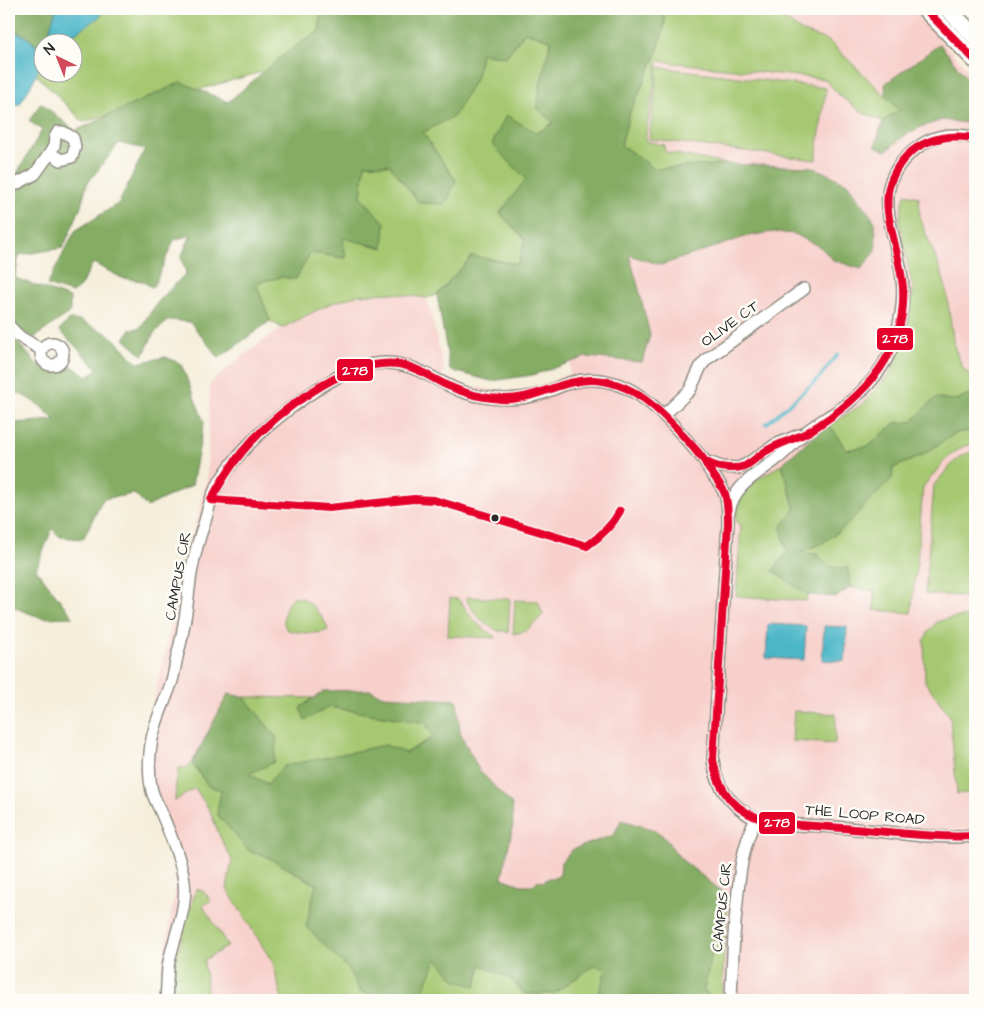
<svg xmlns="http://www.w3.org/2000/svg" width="984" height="1009" font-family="'Architects Daughter',sans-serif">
	<rect width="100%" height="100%" fill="#fdfcf7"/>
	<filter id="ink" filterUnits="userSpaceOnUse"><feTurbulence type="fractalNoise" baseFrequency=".02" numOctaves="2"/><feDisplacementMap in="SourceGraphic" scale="10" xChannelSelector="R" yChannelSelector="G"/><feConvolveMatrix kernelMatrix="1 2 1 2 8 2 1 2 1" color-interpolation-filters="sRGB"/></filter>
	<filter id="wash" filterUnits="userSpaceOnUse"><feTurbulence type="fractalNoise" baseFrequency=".0096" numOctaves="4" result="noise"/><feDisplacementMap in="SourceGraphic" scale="20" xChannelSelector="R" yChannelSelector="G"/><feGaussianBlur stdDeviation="1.12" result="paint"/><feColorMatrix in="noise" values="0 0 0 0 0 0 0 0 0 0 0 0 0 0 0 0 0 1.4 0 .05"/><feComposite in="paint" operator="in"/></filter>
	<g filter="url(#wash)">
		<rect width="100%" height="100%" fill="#f5eeda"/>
		<path fill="#f7d0cb" d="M 588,9 L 913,9 L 975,78 L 975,1000 L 159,1000 L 163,958 L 178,876 L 172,856 L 144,787 L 143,766 L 144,742 L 177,600 L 207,480 L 210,384 L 241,357 L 282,328 L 329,304 L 358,295 L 389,293 L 427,298 L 444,369 L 441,375 L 466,385 L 498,391 L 534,389 L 570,373 Z"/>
		<path fill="#a5c871" stroke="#687a4e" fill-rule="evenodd" d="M 9,9 L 348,9 L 294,63 L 83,122 L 9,47 ZM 42,42 L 72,42 L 72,72 L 42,72 Z
			M 663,9 L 770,9 L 801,31 L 829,41 L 900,110 L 883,121 L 863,113 L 839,95 L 825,79 L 658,61 L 645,141 L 664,145 L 665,152 L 727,164 L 655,169 L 621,145 L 630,112 L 656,56 L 665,23 Z
			M 525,32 L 551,40 L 540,86 L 554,122 L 537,133 L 526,179 L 500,213 L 525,239 L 518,264 L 472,256 L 437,295 L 427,298 L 389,293 L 358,295 L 329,304 L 282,328 L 270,321 L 256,283 L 281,277 L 296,279 L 310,253 L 345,258 L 342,237 L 385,223 L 361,197 L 364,164 L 390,165 L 419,203 L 456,181 L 423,133 L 477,76 L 481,53 L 506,57 Z
			M 658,67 L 826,88 L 816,160 L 649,139 Z
			M 905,194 L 919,197 L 920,219 L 941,271 L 946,288 L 954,346 L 963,368 L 975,381 L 975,393 L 956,400 L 935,399 L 911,422 L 895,423 L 869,446 L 846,450 L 830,425 L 864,403 L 890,373 L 907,330 L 913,290 L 899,221 Z
			M 975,430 L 975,443 L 962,447 L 946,459 L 923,487 L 917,562 L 911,613 L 874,610 L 874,591 L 850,587 L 848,569 L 830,567 L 817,554 L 799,552 L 821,544 L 892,479 L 893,468 L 921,456 L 956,433 Z
			M 975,450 L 975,597 L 925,594 L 934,485 L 953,463 L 962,456 Z
			M 782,464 L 795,510 L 781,527 L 787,552 L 773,571 L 809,595 L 806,601 L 736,596 L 741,525 L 736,521 C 736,517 736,512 736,508 C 741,486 765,475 782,464 Z
			M 293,597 C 297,597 298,597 302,598 C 312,603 326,620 328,630 C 320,635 294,633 286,629 C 281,620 285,603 293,597 Z
			M 467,597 L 510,599 L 508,633 L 501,630 L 500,632 C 485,625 473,614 466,598 Z
			M 450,598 L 458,599 L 461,603 L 462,603 C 470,618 481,628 496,637 L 496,638 L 448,636 Z
			M 515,600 L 538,601 L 543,615 L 526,631 L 513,634 Z
			M 975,615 L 975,792 L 957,794 L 950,716 L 925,682 L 924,640 L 929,631 L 937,622 L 946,619 Z
			M 244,697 L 313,698 L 300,708 L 305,719 L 329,707 L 426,723 L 433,737 L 405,753 L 385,745 L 268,784 L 249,774 L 277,738 Z
			M 794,711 L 836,714 L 835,744 L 792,741 Z
			M 192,763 L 208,786 L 221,790 L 250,852 L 264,855 L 316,885 L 306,927 L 348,969 L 360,992 L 437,959 L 481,965 L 512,979 L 553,994 L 595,965 L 606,969 L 597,1000 L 471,1000 C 453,995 431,990 415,1000 L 282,1000 L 273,963 L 227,889 L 232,860 L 220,837 L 210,811 L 195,788 L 175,801 L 176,783 L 179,768 L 186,768 Z
			M 196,889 L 203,891 L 211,900 L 203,906 L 228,946 L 204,960 L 208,1000 L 171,1000 L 175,960 Z
			M 725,894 L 728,906 L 724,953 L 722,1000 L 712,1000 L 704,989 Z"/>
		<path fill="#84ac63" stroke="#586c47" d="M 9,9 L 56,9 L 50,28 L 51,40 L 50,42 L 42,42 L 42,55 L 34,43 L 19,32 L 9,32 Z
			M 321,9 L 663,9 L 665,23 L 656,56 L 630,112 L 621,145 L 655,169 L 727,164 L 813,167 L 847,183 L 875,222 L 876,251 L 861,269 L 833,260 L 820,247 L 795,234 L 773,232 L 748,236 L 661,265 L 629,255 L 637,282 L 650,335 L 642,362 L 586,357 L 533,375 L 491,381 L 450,370 L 437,295 L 472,256 L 518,264 L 525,240 L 500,213 L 526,179 L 492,144 L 506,115 L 537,133 L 554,123 L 537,108 L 540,86 L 551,40 L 525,32 L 506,57 L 481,53 L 477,76 L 454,116 L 423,133 L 456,181 L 446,204 L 419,203 L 390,165 L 365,164 L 361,197 L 385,223 L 383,248 L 343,238 L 346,258 L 310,253 L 296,279 L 281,277 L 256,283 L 270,321 L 219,358 L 190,322 L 169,320 L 154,333 L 143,356 L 124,339 L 130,330 L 140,328 L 157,303 L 186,273 L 181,257 L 191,235 L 174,240 L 153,288 L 142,281 L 122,278 L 93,263 L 80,287 L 72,293 L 47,285 L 75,231 L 119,203 L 145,149 L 119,143 L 87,184 L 80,209 L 63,248 L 19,255 L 15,278 L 70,298 L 70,312 L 34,338 L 13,326 L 9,317 L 9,187 L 42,130 L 29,121 L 41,103 L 75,131 L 181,82 L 228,102 L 287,52 L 319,31 Z
			M 940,44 L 975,89 L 975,124 L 942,120 L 921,127 L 904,136 L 886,151 L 875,146 L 883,121 L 899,110 L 886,97 L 885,84 Z
			M 69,320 L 81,321 L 108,334 L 120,344 L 137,363 L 166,357 L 181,364 L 204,422 L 192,485 L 147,507 L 134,494 L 103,499 L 83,539 L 60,537 L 52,529 L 36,569 L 73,617 L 42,618 L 15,608 L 9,595 L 9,507 L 12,505 L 9,503 L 9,432 L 12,423 L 55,420 L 39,405 L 19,393 L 9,394 L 9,333 L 38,365 L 66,362 L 88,377 L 97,368 L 59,330 Z
			M 975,393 L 975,430 L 956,433 L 921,456 L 893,468 L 892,479 L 869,501 L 844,528 L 821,544 L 800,552 L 817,554 L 830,567 L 848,568 L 850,587 L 837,597 L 809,595 L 773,571 L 787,552 L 781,527 L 795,510 L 782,464 L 808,441 L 830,425 L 846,450 L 869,446 L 895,423 L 911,422 L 935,398 L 956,400 Z
			M 371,690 L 383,696 L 457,700 L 460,733 L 479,770 L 512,805 L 513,825 L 502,878 L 521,885 L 533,885 L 538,880 L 543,882 L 549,878 L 555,878 L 560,875 L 561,862 L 573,849 L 614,835 L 621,820 L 655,830 L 663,836 L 681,859 L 725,894 L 704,989 L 712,1000 L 597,1000 L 606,970 L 595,965 L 553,994 L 524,994 L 511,979 L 481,965 L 476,986 L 456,981 L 437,959 L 420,997 L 386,1000 L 360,992 L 348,969 L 306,927 L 316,884 L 264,855 L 250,852 L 217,814 L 221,790 L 208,786 L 192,763 L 228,694 L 244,697 L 277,738 L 274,762 L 249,774 L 267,784 L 284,766 L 385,745 L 406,753 L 433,737 L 426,723 L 329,707 L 305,720 L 300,708 L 324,691 Z"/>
		<path fill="#4bb6c8" stroke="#3b707a" d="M 56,9 L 107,9 L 98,18 L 61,42 L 55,42 L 51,40 L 50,28 Z
			M 9,32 C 18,32 22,34 30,40 C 34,43 40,50 42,55 C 45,63 25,96 20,104 L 9,107 Z
			M 768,624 L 806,626 L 804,660 L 766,658 Z
			M 824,626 L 847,627 L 845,661 L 822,660 Z"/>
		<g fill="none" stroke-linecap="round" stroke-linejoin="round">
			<path stroke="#4bb6c8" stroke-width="3" d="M 766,424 L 818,379 L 838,354"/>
		</g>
	</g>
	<g filter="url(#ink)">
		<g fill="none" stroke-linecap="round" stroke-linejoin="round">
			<defs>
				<path id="street" d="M 9,188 L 35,174 L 50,153 L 54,146 L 55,137 L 58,132 L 63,132 L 73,138 L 75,147 L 72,157 L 61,160 L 50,153
					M 9,326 L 20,337 L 42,350
					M41 354a11 11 0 1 1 22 0a11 11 0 1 1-22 0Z
					M 664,415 L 690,390 L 701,366 L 707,359 L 804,289
					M 705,461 L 722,467 L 738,468 L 745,465 L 775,445 L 799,435
					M 729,512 C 734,484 758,474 778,458 C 788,450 796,440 806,432 C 819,422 834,414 847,404 C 868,388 887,365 895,339 C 902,317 905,294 901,271 C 892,221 868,181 921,145 C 937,134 957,133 975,138
					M 166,1000 C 167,989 167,978 168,967 C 173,936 190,907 183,875 C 179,854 169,831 161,812 C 158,805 154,798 152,791 C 149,779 149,765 150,753 C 152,727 163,707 171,684 C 174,675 175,666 177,657 C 179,648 182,639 183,629 C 187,611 188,593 191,574 C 194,556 199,538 205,521 C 207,514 209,506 211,499 C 229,457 267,424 304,398 C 327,382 355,364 384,363 C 420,362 444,390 478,396 C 500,401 521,400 543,393 C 552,390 560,386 569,383 C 630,365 670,422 705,461 C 709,473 716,477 722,488 C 728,498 728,512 728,524 L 713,759 C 715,780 723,795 739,808 C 744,812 749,816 755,818 C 775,826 812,825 834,827 C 881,830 928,840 975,836
					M 731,1000 C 732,971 733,941 736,912 C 739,880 741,848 756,819"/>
				<path id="secondary" d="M 925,9 L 975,60
					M 948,9 L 975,37"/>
			</defs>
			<use href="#street" stroke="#908c82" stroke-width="14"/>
			<use href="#secondary" stroke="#908c82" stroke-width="19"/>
			<use href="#street" stroke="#fff" stroke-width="11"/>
			<use href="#secondary" stroke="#fff" stroke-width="16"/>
			<defs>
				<path id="bus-1" d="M 925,9 L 975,60
					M 692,446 C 696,451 700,456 704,460 C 714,468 733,470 745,466 C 753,462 759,455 766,451 C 779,443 795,439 808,432 C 861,400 907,354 903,288 C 902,275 899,263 896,250 C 891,226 881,200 893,176 C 908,143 941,132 975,138
					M 211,500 C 220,483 230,467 242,452 C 274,414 345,358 398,364 C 415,366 431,378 446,385 C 463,393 482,398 501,399 C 534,401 562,379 593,380 C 632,381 661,411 686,439 C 692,446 701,454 705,462 C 707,465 708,469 711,472 C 716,479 722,486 725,494 C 728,504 728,514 728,524 L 713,759 C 718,794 738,815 773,822 C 799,826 826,826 853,829 C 894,832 934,838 975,836
					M 211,500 L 329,508 L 414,499 L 434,500 L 587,546
					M 587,546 C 601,536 612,526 620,511"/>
			</defs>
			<use href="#bus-1" stroke="#fdfcf7" stroke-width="11"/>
			<use href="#bus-1" stroke="#e4002b" stroke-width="8"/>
		</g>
	</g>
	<circle fill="#2b2b2b" stroke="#fdfcf7" stroke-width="2" cx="495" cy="518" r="4.5"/>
	<g text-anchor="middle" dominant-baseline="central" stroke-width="5" stroke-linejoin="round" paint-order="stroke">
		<g font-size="15" fill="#2b2b2b" stroke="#fdfcf7">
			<text transform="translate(730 324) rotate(-36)">OLIVE CT</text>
			<text transform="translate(178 576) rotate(-80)">CAMPUS CIR</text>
			<text transform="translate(865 815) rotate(5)">THE LOOP ROAD</text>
			<text transform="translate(722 907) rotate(-84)">CAMPUS CIR</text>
		</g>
	</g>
	<g stroke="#fdfcf7" stroke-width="2">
		<rect x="876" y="327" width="38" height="24" rx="5" fill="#e4002b"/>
		<rect x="336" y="358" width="38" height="24" rx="5" fill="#e4002b"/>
		<rect x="758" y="811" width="38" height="24" rx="5" fill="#e4002b"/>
	</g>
	<g font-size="14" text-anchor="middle" font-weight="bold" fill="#fff">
		<text x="895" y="343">278</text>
		<text x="355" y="375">278</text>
		<text x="777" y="827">278</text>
	</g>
	<rect width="984" height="1009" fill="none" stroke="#fdfcf7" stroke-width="30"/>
	<g transform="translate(58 58) rotate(317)"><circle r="24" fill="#fdfcf7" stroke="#a9a8a5"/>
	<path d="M0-4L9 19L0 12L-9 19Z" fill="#d1495b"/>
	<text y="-8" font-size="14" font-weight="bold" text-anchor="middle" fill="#2b2b2b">N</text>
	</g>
</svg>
